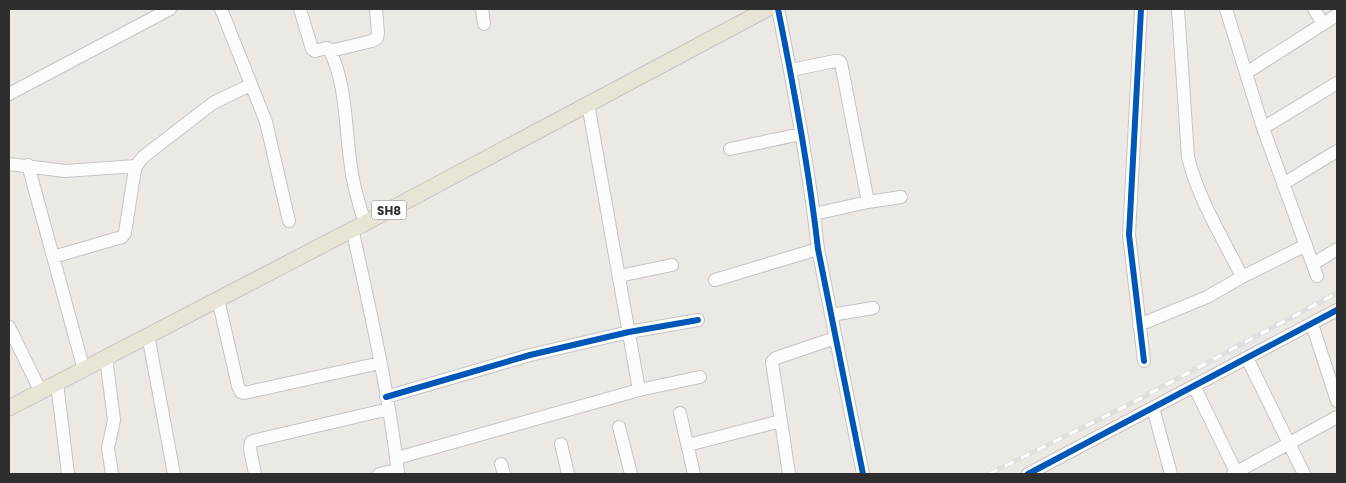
<svg xmlns="http://www.w3.org/2000/svg" width="1346" height="483" font-family="Poppins,sans-serif">
	<rect width="100%" height="100%" fill="#ece8e4"/>
	<g fill="none" stroke-linecap="round" stroke-linejoin="round">
		<defs>
			<path id="minor" d="M 221,9 L 266,122 L 289,221
				M 300,9 L 312,49 L 315,51 L 326,48 L 329,49 C 347,83 345,129 351,167 C 353,186 359,204 365,223
				M 482,9 L 484,24
				M 778,9 C 794,88 809,169 818,249 L 863,474
				M 1141,9 L 1129,235 L 1144,361
				M 1178,9 L 1188,157 C 1198,199 1223,238 1242,277
				M 1226,9 L 1263,128 L 1317,276
				M 1314,9 L 1323,24
				M 330,51 L 372,41 L 377,38 L 378,33 L 376,9
				M 791,70 L 835,61 L 839,61 L 841,63 L 868,202
				M 1246,73 L 1337,15
				M 9,94 L 170,9
				M 588,104 L 639,390
				M 1263,128 L 1337,83
				M 730,149 L 801,134
				M 9,164 L 65,171 L 136,166
				M 28,165 L 84,370
				M 1283,184 L 1337,151
				M 814,214 L 868,202 L 901,197
				M 352,228 C 370,310 389,392 398,474
				M 53,257 L 122,237 L 125,233 L 134,175 L 136,166 L 143,157 L 213,103 L 250,85
				M 1313,264 L 1337,249
				M 619,276 L 672,265
				M 715,280 L 818,249
				M 218,299 L 238,386 L 241,392 L 244,393 L 380,363
				M 831,315 L 873,308
				M 1312,324 L 1337,401
				M 1139,325 L 1207,297 L 1242,277 L 1306,245
				M 9,327 L 41,392
				M 148,335 L 174,474
				M 106,358 L 114,420 L 108,448 L 112,474
				M 1247,358 L 1304,474
				M 57,383 L 68,474
				M 1194,386 L 1237,474
				M 386,397 L 530,355 L 629,332 L 698,320
				M 1153,408 L 1171,474
				M 680,413 L 694,474
				M 619,427 L 631,474
				M 561,444 L 568,474
				M 688,445 L 781,421
				M 397,458 L 639,390 L 700,377
				M 501,464 L 504,474
				M 255,474 L 250,449 L 251,442 L 253,441 L 389,409
				M 379,474 L 398,470
				M 789,474 L 772,362 L 776,358 L 835,338
				M 1028,474 L 1337,310
				M 1233,474 L 1337,417"/>
			<path id="major" d="M 9,408 L 365,223 L 767,9"/>
		</defs>
		<use href="#minor" stroke="#c5c4c5" stroke-width="14"/>
		<use href="#major" stroke="#c6c5c4" stroke-width="17"/>
		<use href="#minor" stroke="#fcfcfb" stroke-width="12"/>
		<use href="#major" stroke="#e8e4d6" stroke-width="15"/>
		<defs>
			<path id="rail" d="M 989,474 L 1130,404 L 1337,293"/>
		</defs>
		<use href="#rail" stroke="#dfdfe1" stroke-width="5"/>
		<use href="#rail" stroke="#fff" stroke-width="3" stroke-dasharray="9" stroke-linecap="butt"/>
		<defs>
			<path id="cycleway" d="M 778,9 C 794,88 809,169 818,249 L 863,474
				M 1141,9 L 1129,235 L 1144,361
				M 386,397 L 530,355 L 629,332 L 698,320
				M 1028,474 L 1337,310"/>
		</defs>
		<use href="#cycleway" stroke="#fff" stroke-width="9"/>
		<use href="#cycleway" stroke="#0057b8" stroke-width="6"/>
	</g>
	<g text-anchor="middle" dominant-baseline="central" stroke-width="4" stroke-linejoin="round" paint-order="stroke">
		<rect fill="#fff" stroke="#6d6d6d" stroke-width="1" x="371.5" y="200.5" width="35" height="19" rx="4"/>
		<g font-size="12" font-weight="bold" fill="#2e2e2e">
			<text x="389" y="210">SH8</text>
		</g>
	</g>
	<rect width="1346" height="483" fill="none" stroke="#2e2e2e" stroke-width="20"/>
</svg>
